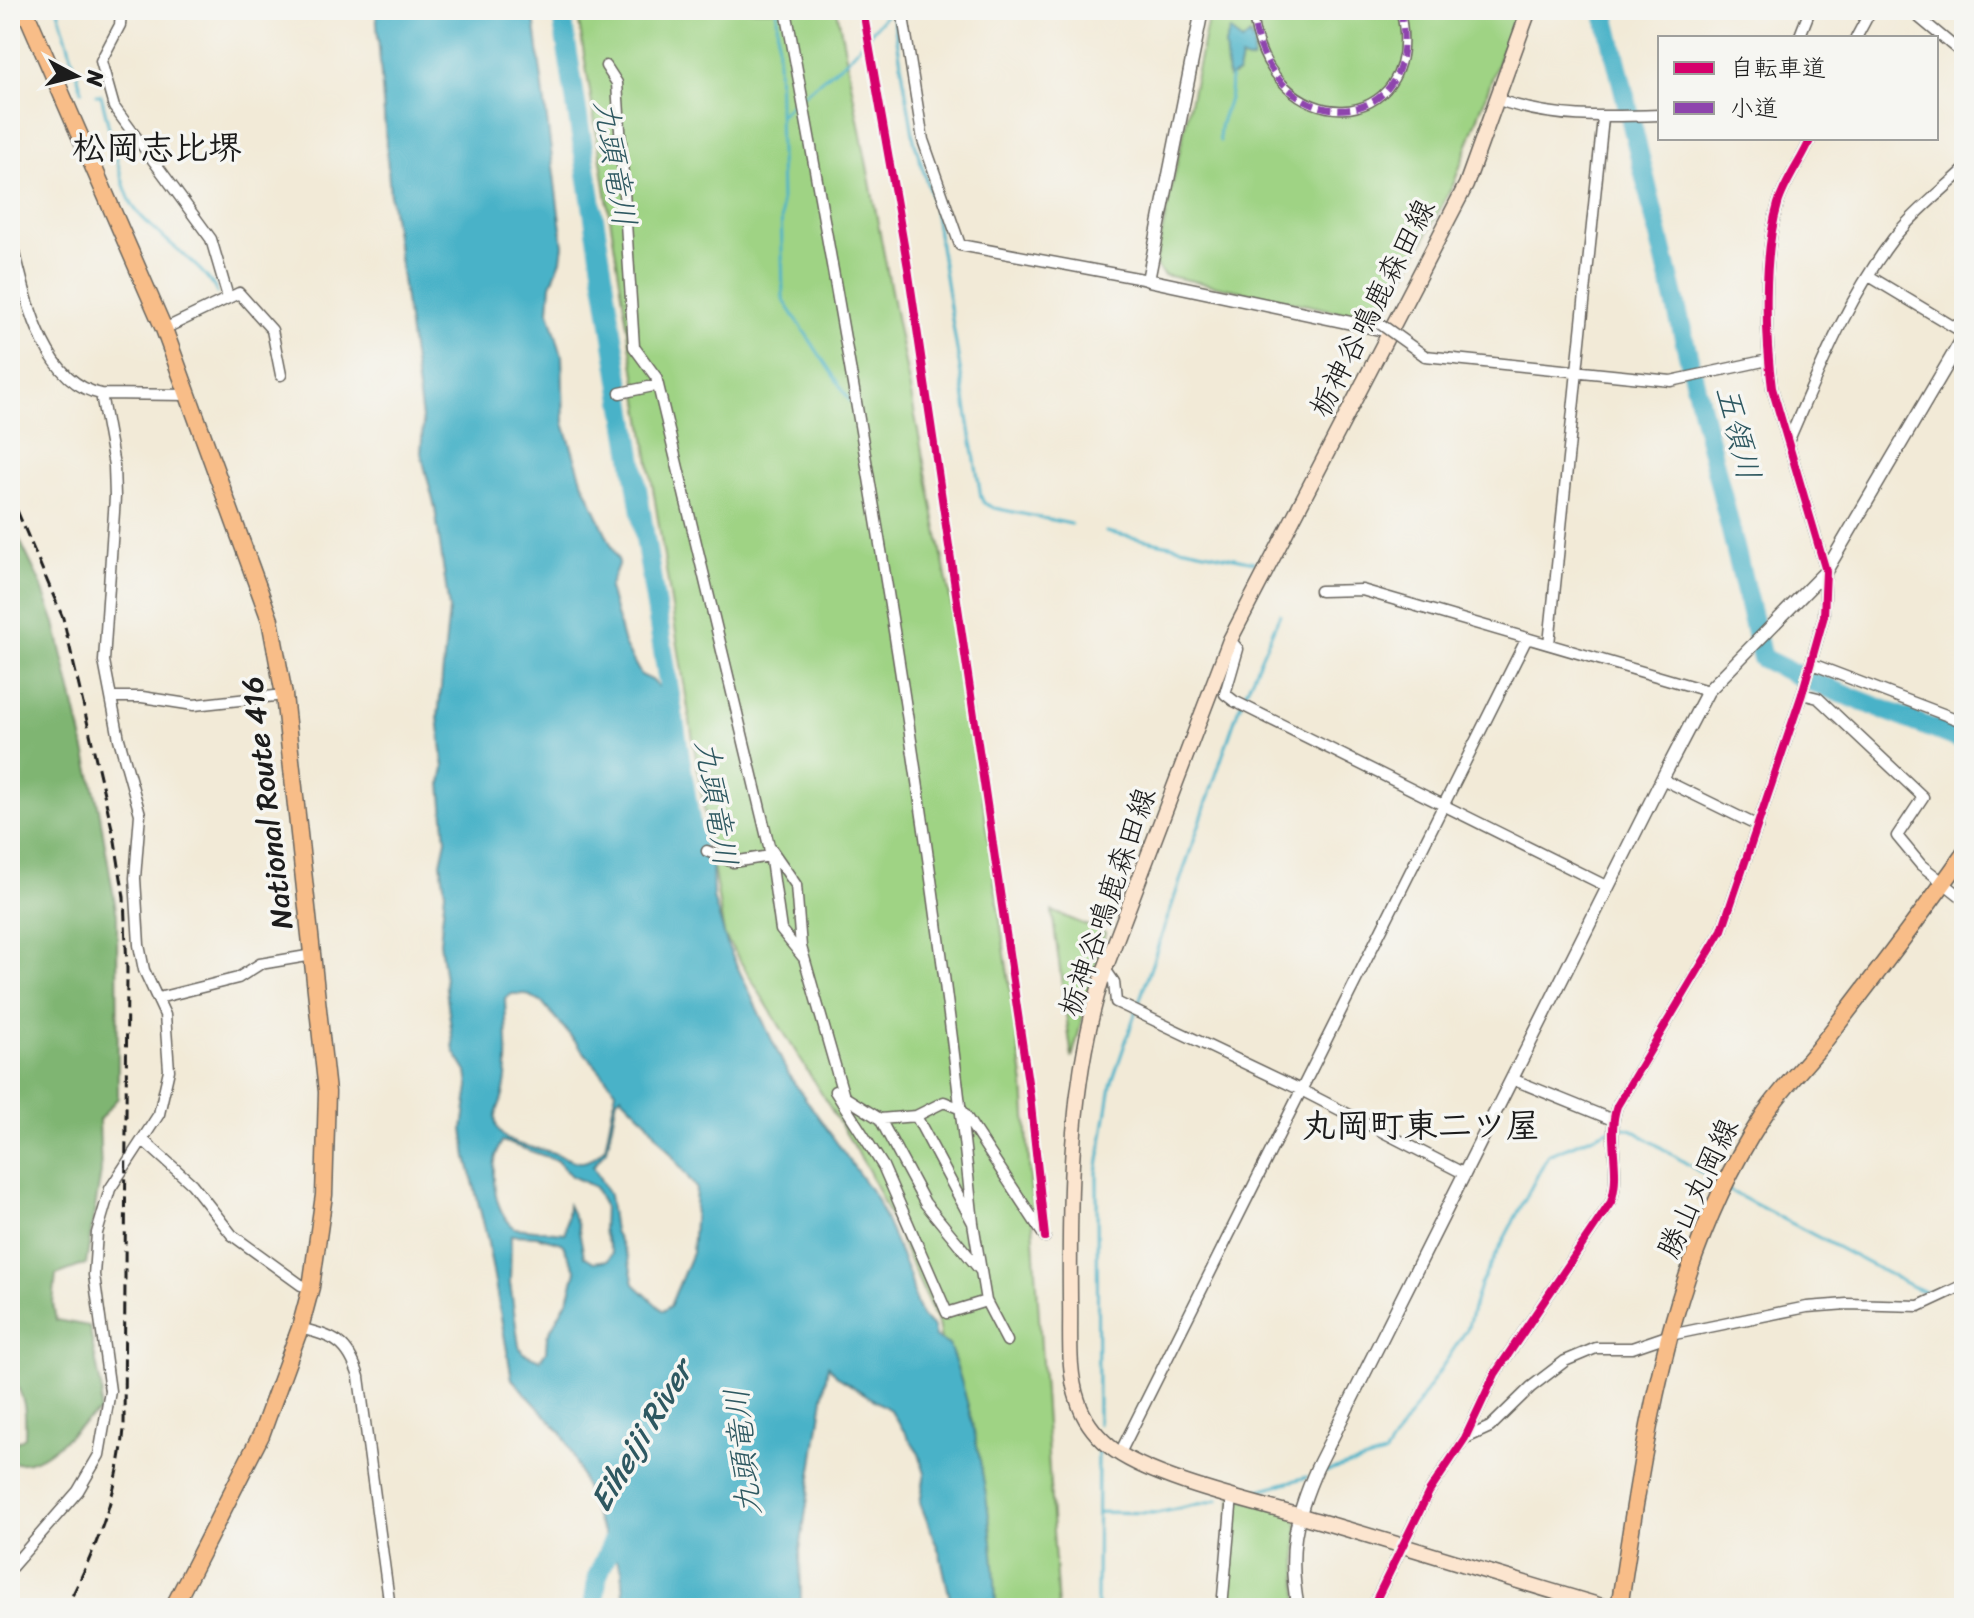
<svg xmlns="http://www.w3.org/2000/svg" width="1974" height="1618" font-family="Sriracha,'Klee One',sans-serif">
	<rect width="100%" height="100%" fill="#f6f6f2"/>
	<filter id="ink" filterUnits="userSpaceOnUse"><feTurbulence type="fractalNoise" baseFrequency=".0125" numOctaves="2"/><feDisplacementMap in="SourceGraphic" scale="16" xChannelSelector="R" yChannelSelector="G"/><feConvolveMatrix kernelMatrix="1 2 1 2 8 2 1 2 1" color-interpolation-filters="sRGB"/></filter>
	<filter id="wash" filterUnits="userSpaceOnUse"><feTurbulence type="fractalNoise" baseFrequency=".006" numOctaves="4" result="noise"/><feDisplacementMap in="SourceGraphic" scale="32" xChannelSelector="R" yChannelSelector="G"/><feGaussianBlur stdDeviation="1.8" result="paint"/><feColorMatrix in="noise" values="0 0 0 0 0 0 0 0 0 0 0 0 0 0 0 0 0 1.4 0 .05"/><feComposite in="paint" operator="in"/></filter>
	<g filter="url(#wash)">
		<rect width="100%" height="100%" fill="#f2ead7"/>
		<path fill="#9fd384" stroke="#5e7850" stroke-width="2" d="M 577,10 L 837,10 L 964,670 L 1024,1085 L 1058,1608 L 987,1608 L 938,1323 L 869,1171 L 724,935 Z
			M 1210,10 L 1517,10 L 1454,183 L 1384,315 L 1374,319 L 1164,275 L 1155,265 Z
			M 1052,911 L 1105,933 L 1072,1058 Z
			M 1232,1496 L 1297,1514 L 1298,1608 L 1222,1608 Z"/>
		<path fill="#7fb572" stroke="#4e6847" stroke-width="2" d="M 10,520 L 39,580 L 55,623 L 99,809 L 117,915 L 118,1098 L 99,1120 L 101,1172 L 86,1264 L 56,1275 L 53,1304 L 56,1320 L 89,1326 L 102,1392 L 99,1413 C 70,1427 46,1471 10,1462 L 10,1446 L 25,1437 C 26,1411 26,1396 10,1376 Z"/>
		<path fill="#4ab2c8" stroke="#336772" stroke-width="2" fill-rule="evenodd" d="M 376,10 L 533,10 L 563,245 L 561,260 L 551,285 L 549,311 L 562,356 L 564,423 L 583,483 L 619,562 L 609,588 L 624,644 L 641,675 L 652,680 L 668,696 L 676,715 L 689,776 L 684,790 L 684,812 L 689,828 L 712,860 L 713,897 L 728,947 L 788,1074 L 876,1198 L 910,1276 L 916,1303 L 922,1317 L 933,1327 L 935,1337 L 949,1345 C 977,1418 995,1530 996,1608 L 952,1608 L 940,1554 L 920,1503 L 925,1473 L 919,1454 L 890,1410 L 838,1377 L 828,1365 L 800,1550 L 801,1608 L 625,1608 L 622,1569 L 598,1523 L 573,1455 L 562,1433 L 512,1379 L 487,1238 L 467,1157 L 463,1129 L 469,1086 L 467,1072 L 454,1051 L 440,942 L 445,891 L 441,863 L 446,840 L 441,783 L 444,768 L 438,717 L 449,609 L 435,508 L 421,453 L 423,425 L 390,195 ZM 512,994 L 526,994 L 543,1003 L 616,1090 L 605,1148 C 581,1171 576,1161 551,1152 C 533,1146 505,1147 497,1127 C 492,1115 502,1103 504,1091 C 510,1062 506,1029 505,999 ZM 621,1095 L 645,1119 L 696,1188 L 692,1253 L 670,1306 L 663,1311 L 634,1284 L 628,1257 L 614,1231 L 609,1195 L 593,1166 L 607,1150 L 617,1098 ZM 502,1141 L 556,1160 L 571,1176 L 595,1187 L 604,1206 L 603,1230 L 612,1253 L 608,1260 L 594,1262 L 584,1256 L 578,1225 L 568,1205 L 565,1233 L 515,1228 C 492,1210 488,1166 502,1141 ZM 511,1235 L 536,1236 L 562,1243 L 576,1271 L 568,1299 L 547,1336 L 546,1351 L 540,1360 L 523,1353 L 519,1346 L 510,1283 Z
			M 1230,30 L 1242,42 L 1250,35 L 1254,49 L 1252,61 L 1241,58 L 1238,73 L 1228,78 L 1225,45 Z"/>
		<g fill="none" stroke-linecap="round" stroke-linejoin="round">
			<path stroke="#4ab2c8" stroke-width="3" d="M 58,10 L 82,91
				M 777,10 L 783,299 L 850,401
				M 892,10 L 914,140 L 933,203 L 981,497 L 984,503 L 994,508 L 1071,524
				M 1258,21 L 1259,10
				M 1253,45 L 1256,33
				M 804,94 L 848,59 L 890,10
				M 96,95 L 101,95 C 108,121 121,190 135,209 C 156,237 207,267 217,293
				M 780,115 L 798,98
				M 1220,141 C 1216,119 1234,104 1230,78
				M 1106,532 L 1254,562
				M 1618,1126 L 1633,1130 L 1718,1183
				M 1728,1190 L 1913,1287 L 1928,1293 L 1964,1280
				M 1098,1424 L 1097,1173 L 1111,1085 L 1238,710 L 1280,614
				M 1318,1474 L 1384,1455 L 1467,1329 L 1480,1285 L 1548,1155 L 1611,1129
				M 1245,1494 L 1307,1477
				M 1099,1512 L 1157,1513 L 1218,1500
				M 1097,1608 L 1098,1444"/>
			<path stroke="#4ab2c8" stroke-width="20" d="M 561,10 L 696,858
				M 1604,10 L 1762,658 L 1805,679 L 1964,741
				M 593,1608 L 598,1575 L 620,1525"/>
		</g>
	</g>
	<g filter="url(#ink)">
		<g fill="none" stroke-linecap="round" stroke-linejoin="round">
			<defs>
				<path id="pedestrian" d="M 1252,10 C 1266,147 1430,139 1400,10"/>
				<path id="minor" d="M 121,10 L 120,25 L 101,61 L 114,107 L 211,239 L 228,297
					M 786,10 C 860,413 931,816 973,1223
					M 902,10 L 923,140 L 960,245 L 1148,280
					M 1910,10 L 1964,55
					M 1799,38 L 1810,10
					M 1856,38 L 1871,10
					M 606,66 L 617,83 L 634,347 L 656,377 L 769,846
					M 1499,100 C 1551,119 1605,117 1660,115
					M 10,233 C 24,285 38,381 101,394 L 114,465 L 115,497 L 104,661 L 119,739 L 140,814 L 135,878 L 139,945 L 144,970 L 165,1015 L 169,1070 L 159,1114 L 110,1189 L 97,1233 L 94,1275 L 110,1391 L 99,1455 L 78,1491 L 10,1569
					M 1869,276 L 1964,333
					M 164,329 L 239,293 L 272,330 L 281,375
					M 1425,356 L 1671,381 L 1768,360
					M 620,393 L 658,385
					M 101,394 L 188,395
					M 1788,442 C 1819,371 1846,301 1893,239 C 1912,214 1941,192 1964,170
					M 1320,591 L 1362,590 L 1708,691
					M 1230,640 L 1238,649 L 1225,694 L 1234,701 L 1608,887
					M 1549,644 L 1603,118
					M 1812,664 L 1964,722
					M 1802,694 L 1818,698 L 1923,797 L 1897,836 L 1921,865 L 1964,899
					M 111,697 L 142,697 L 194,705 L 284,695
					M 1662,779 L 1758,826
					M 707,851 L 733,862 L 770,856
					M 803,957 L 781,930 L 769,846 L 796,885 L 801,947 L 844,1097
					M 1105,969 L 1114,982 L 1116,1002 L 1301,1090 L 1465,1174
					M 158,998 L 238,978 L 260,964 L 313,955
					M 1512,1079 L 1613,1120
					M 916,1116 L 880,1119 L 925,1203 L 980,1270
					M 880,1119 L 835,1091 L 883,1166 L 947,1313 L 986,1301
					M 143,1140 L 192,1184 L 232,1235 L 301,1285 L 311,1287
					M 300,1328 C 334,1337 348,1341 359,1377 L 390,1608
					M 1007,1341 L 986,1301 L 973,1223 L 916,1116 L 944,1102 L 961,1109 L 1045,1237
					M 1466,1438 L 1490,1427 L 1531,1387 L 1565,1361 L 1596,1348 L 1632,1348 L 1670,1335 L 1807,1307 L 1847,1304 L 1919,1306 L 1964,1285
					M 1120,1453 L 1527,638
					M 1222,1608 L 1232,1496
					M 1372,1608 L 1429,1492 L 1465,1438 L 1495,1374 L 1611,1202 C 1622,1169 1606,1139 1617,1106 L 1722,930 L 1802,694 L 1824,616 L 1826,571 L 1772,388 C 1765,335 1763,255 1778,204 C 1785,181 1802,160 1811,138
					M 1963,1608 L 1964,1607"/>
				<path id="tertiary" d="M 1202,10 L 1148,280 L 1389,331
					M 1298,1608 C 1287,1553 1295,1518 1317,1468 L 1662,779 L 1708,691 L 1826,571 L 1964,336"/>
				<path id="secondary" d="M 1529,10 L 1466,185 L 1230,640 L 1105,969 C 1070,1075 1069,1188 1070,1299 C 1071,1332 1067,1370 1078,1401 C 1083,1418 1095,1434 1109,1446 C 1147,1479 1267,1506 1319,1521 C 1416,1549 1512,1580 1609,1608"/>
				<path id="primary" d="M 1619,1608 C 1645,1440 1667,1264 1762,1118 C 1778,1093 1800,1071 1819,1048 C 1868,985 1918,920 1964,854"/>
				<path id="trunk" d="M 25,10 L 164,329 L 270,620 L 284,695 L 327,1092 L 324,1195 L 311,1287 L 300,1328 L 261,1435 L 173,1608"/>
			</defs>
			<use href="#pedestrian" stroke="#67645d" stroke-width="10"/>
			<use href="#minor" stroke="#67645d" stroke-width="13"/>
			<use href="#tertiary" stroke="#67645d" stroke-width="15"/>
			<use href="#secondary" stroke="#67645d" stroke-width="17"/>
			<use href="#primary" stroke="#67645d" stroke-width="19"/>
			<use href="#trunk" stroke="#67645d" stroke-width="19"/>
			<use href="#pedestrian" stroke="#fff" stroke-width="7"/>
			<use href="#minor" stroke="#fff" stroke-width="10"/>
			<use href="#tertiary" stroke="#fff" stroke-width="12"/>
			<use href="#secondary" stroke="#fce5cf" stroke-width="14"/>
			<use href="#primary" stroke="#f8bd88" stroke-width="16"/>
			<use href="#trunk" stroke="#f8bd88" stroke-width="16"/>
			<path stroke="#1c1c1c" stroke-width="3" stroke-dasharray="12 6" stroke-linecap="butt" d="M 10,494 L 63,618 L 115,841 L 124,897 L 127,969 L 124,1429 C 118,1494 96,1550 66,1608"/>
			<defs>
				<path id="minor-bridge" d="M 1379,323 L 1425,356"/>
			</defs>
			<use href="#minor-bridge" stroke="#67645d" stroke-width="13" stroke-linecap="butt"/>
			<use href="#minor-bridge" stroke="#fff" stroke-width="10"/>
			<path stroke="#8e44ad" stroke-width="6" stroke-dasharray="12 6" stroke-linecap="butt" d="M 1252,10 C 1266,147 1430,139 1400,10"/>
			<defs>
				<path id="cycleway" d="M 863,10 L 908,268 L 1030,1096 L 1045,1237
					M 1372,1608 L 1429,1492 L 1465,1438 L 1495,1374 L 1611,1202 C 1622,1169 1606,1139 1617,1106 L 1722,930 L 1802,694 L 1824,616 L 1826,571 L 1772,388 C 1765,335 1763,255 1778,204 C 1785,181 1802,160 1811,138"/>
			</defs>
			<use href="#cycleway" stroke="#f6f6f2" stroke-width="13"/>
			<use href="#cycleway" stroke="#d6006c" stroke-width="8"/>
		</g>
	</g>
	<g text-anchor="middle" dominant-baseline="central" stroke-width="7" stroke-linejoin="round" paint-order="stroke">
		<g font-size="30" fill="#1c1c1c" stroke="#f6f6f2">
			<text transform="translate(1372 308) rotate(-63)">栃神谷鳴鹿森田線</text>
			<text transform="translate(267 803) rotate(-97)">National Route 416</text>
			<text transform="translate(1107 902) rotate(-71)">栃神谷鳴鹿森田線</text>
			<text transform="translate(1698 1188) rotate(-65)">勝山丸岡線</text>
		</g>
		<g font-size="32" font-style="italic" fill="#2e5861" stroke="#f6f6f2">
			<text transform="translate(615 163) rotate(81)">九頭竜川</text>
			<text transform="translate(1738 433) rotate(76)">五領川</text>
			<text transform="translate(716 803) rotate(81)">九頭竜川</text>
			<text transform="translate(641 1436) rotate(-59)">Eiheiji River</text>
			<text transform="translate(743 1452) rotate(-96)">九頭竜川</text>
		</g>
		<g font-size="34" font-weight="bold" fill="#1c1c1c" stroke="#f6f6f2">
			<text x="157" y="148">松岡志比堺</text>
			<text x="1421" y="1126">丸岡町東二ツ屋</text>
		</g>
	</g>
	<rect width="1974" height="1618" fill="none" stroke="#f6f6f2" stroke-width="40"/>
	<rect x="1658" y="36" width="280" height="104" fill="#f6f6f2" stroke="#9f9f9c" stroke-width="2"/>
	<rect x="1674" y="62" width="40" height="12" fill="#d6006c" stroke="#9f9f9c" stroke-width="2"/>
	<text x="1730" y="76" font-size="24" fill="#1c1c1c">自転車道</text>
	<rect x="1674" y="102" width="40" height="12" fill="#8e44ad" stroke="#9f9f9c" stroke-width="2"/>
	<text x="1730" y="116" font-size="24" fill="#1c1c1c">小道</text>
	<g transform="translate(76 76) rotate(97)" stroke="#f6f6f2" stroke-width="6" paint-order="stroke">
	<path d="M0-6L14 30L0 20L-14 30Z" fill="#1c1c1c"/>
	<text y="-12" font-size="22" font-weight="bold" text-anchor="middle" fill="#1c1c1c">N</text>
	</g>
</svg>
